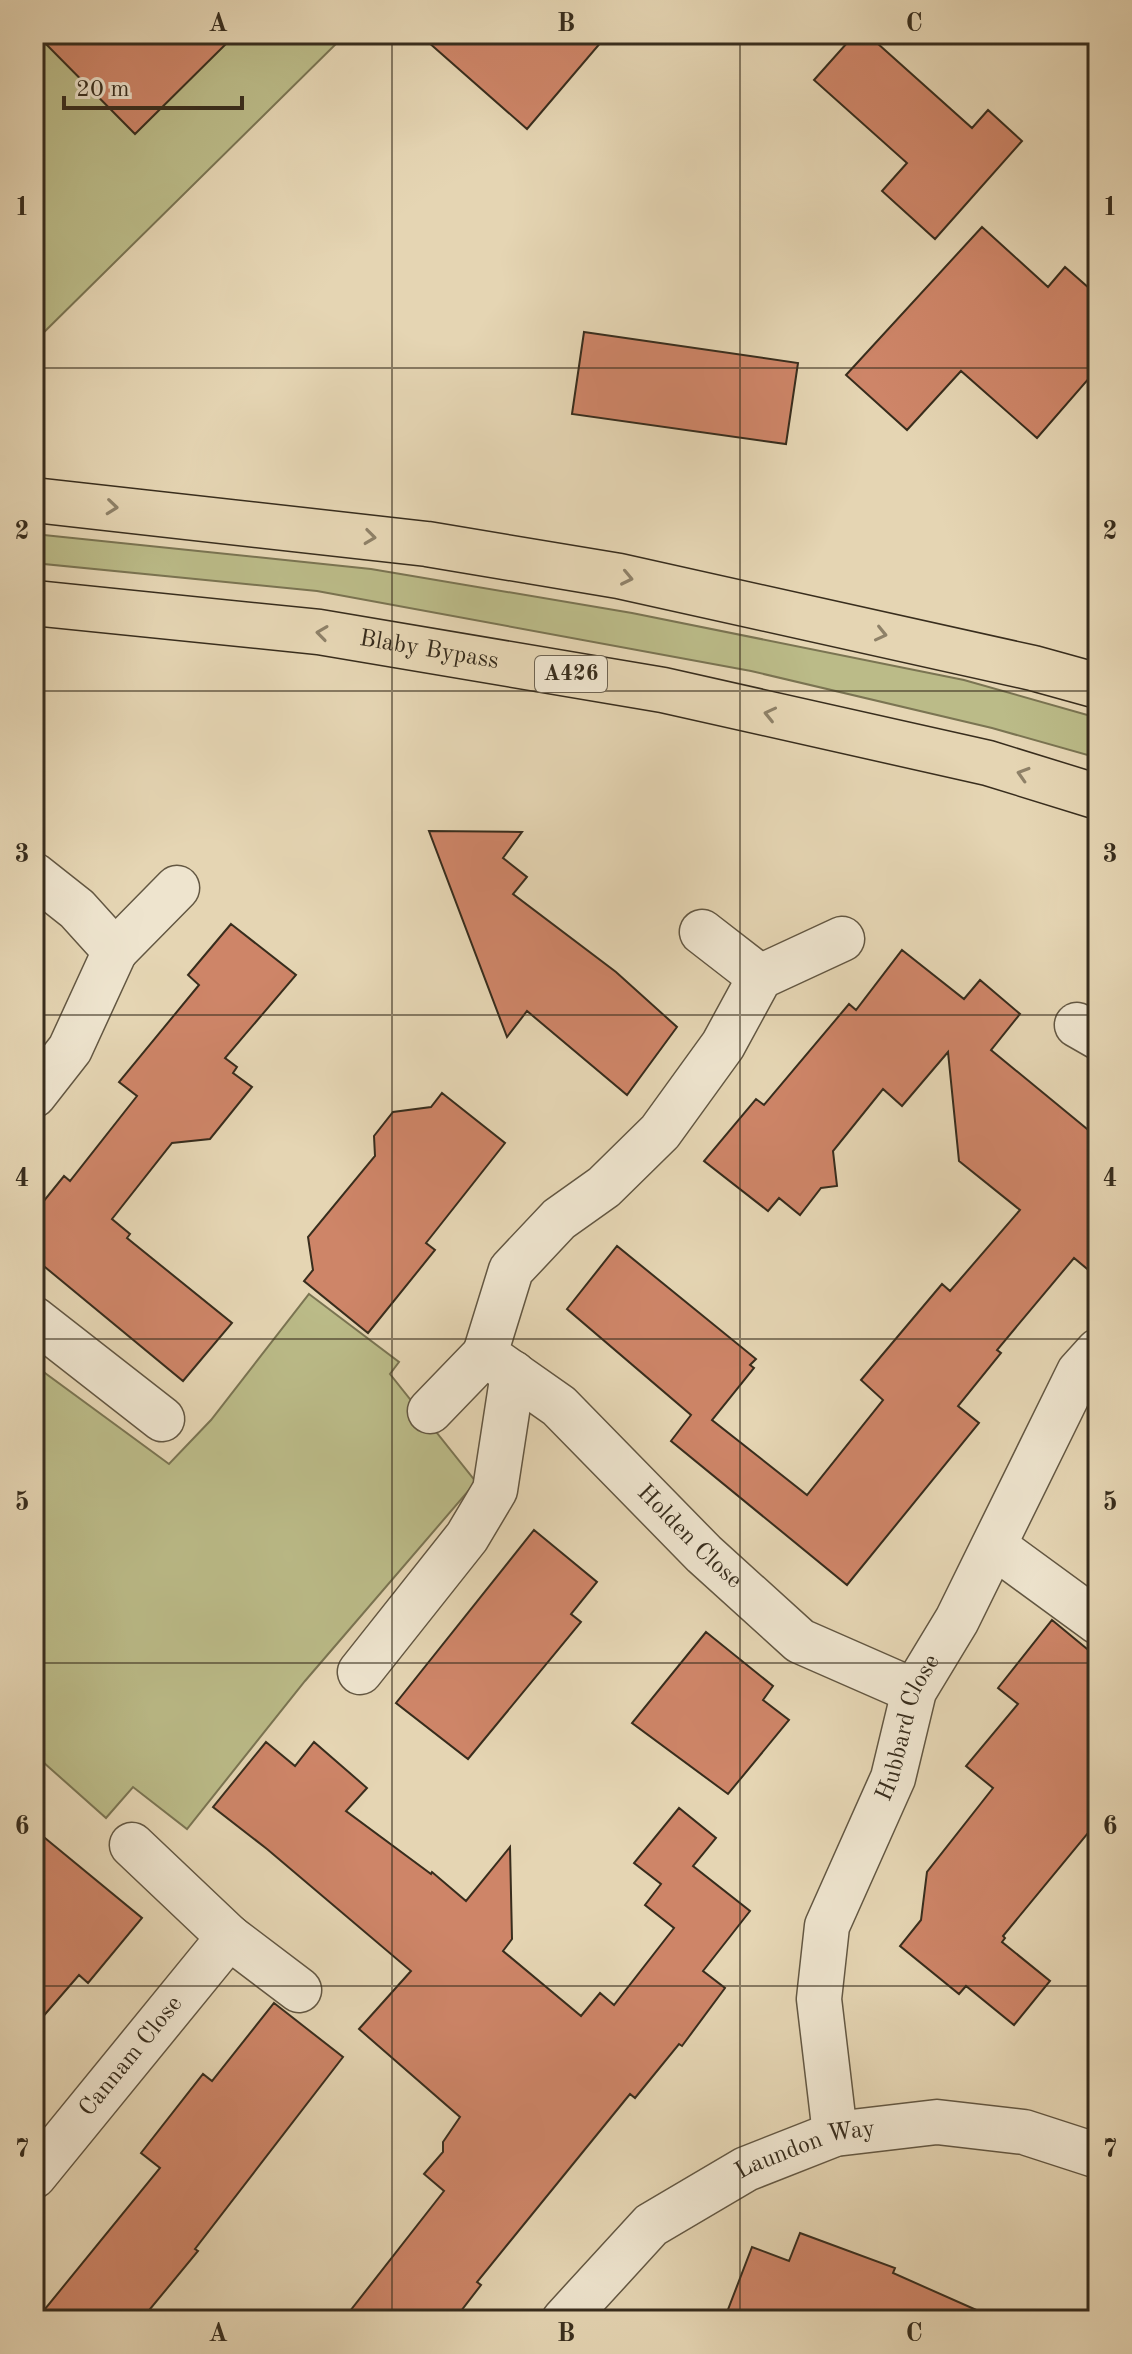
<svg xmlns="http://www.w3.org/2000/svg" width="1132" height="2354" font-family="'Old Standard TT',serif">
	<rect width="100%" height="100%" fill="#e5d5b3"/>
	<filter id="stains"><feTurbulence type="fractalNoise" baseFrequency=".0025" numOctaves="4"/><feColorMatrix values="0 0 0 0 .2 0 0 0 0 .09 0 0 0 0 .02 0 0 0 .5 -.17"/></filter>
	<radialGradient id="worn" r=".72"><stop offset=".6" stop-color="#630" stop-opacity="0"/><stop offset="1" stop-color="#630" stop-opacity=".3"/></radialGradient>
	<path fill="#bb8" stroke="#7a7452" stroke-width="2" d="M 34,34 L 346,34 L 34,342 Z
		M 34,534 L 371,569 L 632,613 L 964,680 L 1098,718 L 1098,758 L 992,728 L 751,671 L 317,591 L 34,563 Z
		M 309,1294 L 399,1362 L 390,1374 L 476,1482 L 305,1681 L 187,1829 L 133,1787 L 106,1818 L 34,1754 L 34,1365 L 169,1464 L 211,1420 Z"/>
	<path fill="#ce8568" stroke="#382d1d" stroke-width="2" d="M 36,34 L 236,34 L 135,134 Z
		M 419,34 L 608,34 L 527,129 Z
		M 855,34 L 867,34 L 972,128 L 988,110 L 1022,141 L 935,239 L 882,191 L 907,163 L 814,80 Z
		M 982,227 L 1048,287 L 1065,267 L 1098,296 L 1098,368 L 1037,438 L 961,371 L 907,430 L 846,375 Z
		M 584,332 L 798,363 L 786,444 L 572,414 Z
		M 429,831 L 522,832 L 503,858 L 527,877 L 513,894 L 616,972 L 677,1027 L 627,1095 L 527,1011 L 507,1037 Z
		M 231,924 L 296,975 L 225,1058 L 237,1067 L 233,1073 L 252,1087 L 210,1139 L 172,1143 L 112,1219 L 130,1234 L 127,1238 L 232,1323 L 183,1381 L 34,1258 L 34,1213 L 64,1176 L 70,1181 L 137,1096 L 119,1082 L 199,985 L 188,975 Z
		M 902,950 L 964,999 L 980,980 L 1020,1014 L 991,1050 L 1098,1138 L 1098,1278 L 1074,1258 L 997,1350 L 1001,1353 L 958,1406 L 979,1423 L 847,1585 L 671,1441 L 691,1415 L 567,1309 L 617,1246 L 756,1359 L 750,1365 L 754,1368 L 712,1420 L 807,1495 L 883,1400 L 861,1380 L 942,1284 L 950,1291 L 1020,1210 L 959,1161 L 948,1052 L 902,1106 L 883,1089 L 833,1151 L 837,1186 L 821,1188 L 800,1215 L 779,1198 L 768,1211 L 704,1161 L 756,1099 L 764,1105 L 849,1004 L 856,1010 Z
		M 442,1093 L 505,1143 L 426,1243 L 435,1250 L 368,1333 L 304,1281 L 313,1270 L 308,1237 L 375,1156 L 374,1136 L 393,1112 L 431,1107 Z
		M 534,1530 L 597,1582 L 571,1614 L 581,1622 L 468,1759 L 396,1703 Z
		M 1052,1620 L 1098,1658 L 1098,1821 L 1003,1936 L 1005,1938 L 1002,1942 L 1050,1981 L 1014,2025 L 966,1986 L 959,1994 L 900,1946 L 921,1920 L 927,1872 L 993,1788 L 966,1766 L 1018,1704 L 998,1688 Z
		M 706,1632 L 773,1686 L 763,1700 L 789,1720 L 728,1794 L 632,1723 Z
		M 266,1742 L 295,1766 L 314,1742 L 367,1788 L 346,1811 L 431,1874 L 432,1872 L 466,1901 L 510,1847 L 512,1939 L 503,1951 L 581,2016 L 600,1993 L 614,2005 L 674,1928 L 645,1905 L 661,1884 L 634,1863 L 679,1808 L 716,1838 L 693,1866 L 750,1911 L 703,1971 L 725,1988 L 682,2046 L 679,2044 L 635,2098 L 630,2094 L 477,2282 L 481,2285 L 454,2320 L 343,2320 L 444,2191 L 424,2174 L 443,2152 L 443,2142 L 460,2117 L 359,2029 L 411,1971 L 267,1849 L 213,1807 Z
		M 34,1829 L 142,1918 L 88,1983 L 79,1975 L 34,2027 Z
		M 274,2003 L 343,2057 L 195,2249 L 198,2251 L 141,2320 L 36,2320 L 160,2168 L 141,2153 L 203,2074 L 212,2081 Z
		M 800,2233 L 895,2268 L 893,2273 L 999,2320 L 724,2320 L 752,2247 L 789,2261 Z"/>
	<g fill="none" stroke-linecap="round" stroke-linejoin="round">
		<defs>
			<g id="minor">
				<path d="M 34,875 L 77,909 L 115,951 L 70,1049 L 34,1095"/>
				<path d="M 702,932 L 760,977"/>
				<path id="s1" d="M 842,939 L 760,977 L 723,1045 L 660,1132 L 604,1187 L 559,1219 L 511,1270 L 485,1354 L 559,1406 L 704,1554 L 800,1641 L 914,1691"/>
				<path d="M 115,951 L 177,888"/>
				<path d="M 1077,1025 L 1098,1037"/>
				<path d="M 34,1319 L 162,1419"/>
				<path d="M 430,1411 L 485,1354"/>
				<path d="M 994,1546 L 1098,1622"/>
				<path d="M 360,1672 L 467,1537 L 495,1490 L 513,1373"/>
				<path d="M 229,1937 L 299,1990"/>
				<path id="s2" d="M 835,2134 L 819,1999 L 827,1926 L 893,1778 L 914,1691 L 957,1620 L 1079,1372 L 1098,1351"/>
				<path id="s3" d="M 34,2176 L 229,1937 L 132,1845"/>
				<path id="s4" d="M 564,2320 L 651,2225 L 746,2169 L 835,2134 L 937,2122 L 1024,2132 L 1098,2156"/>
			</g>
			<g id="major">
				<path d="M 34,500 L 427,544 L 619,576 L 1033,668 L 1098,686"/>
				<path id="s5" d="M 34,603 L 319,632 L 663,690 L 988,763 L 1098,797"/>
			</g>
		</defs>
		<use href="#minor" stroke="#635742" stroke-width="47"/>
		<use href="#major" stroke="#382d1d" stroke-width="47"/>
		<use href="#minor" stroke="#eee4ce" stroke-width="44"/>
		<use href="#major" stroke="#e5d5b3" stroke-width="44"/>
	</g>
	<defs><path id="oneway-chevron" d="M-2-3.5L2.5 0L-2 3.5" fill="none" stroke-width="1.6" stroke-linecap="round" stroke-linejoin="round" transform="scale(2)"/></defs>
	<g stroke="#8e8168">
		<use href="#oneway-chevron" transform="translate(112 507) rotate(6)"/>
		<use href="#oneway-chevron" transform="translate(370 537) rotate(7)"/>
		<use href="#oneway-chevron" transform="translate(627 578) rotate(12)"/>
		<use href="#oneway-chevron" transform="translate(322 633) rotate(-172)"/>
		<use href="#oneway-chevron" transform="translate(881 634) rotate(13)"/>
		<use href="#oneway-chevron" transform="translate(770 714) rotate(-167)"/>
		<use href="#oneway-chevron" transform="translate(1023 774) rotate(-163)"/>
	</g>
	<path fill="none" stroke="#382d1d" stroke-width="2" stroke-opacity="0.55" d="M 392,34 L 392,2320M 740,34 L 740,2320M 34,368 L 1098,368M 34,691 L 1098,691M 34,1015 L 1098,1015M 34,1339 L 1098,1339M 34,1663 L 1098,1663M 34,1986 L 1098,1986"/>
	<g text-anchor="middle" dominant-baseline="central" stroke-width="6" stroke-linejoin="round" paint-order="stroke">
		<rect fill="#eee4ce" stroke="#6f6452" stroke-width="2" x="535" y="656" width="72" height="36" rx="6"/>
		<g font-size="22" font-weight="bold" fill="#382d1d">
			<text x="571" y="674">A426</text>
		</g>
		<g font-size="24" fill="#382d1d" stroke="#eee4ce">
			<text stroke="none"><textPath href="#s5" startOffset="398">Blaby Bypass</textPath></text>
			<text stroke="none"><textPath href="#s1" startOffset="842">Holden Close</textPath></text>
			<text stroke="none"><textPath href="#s2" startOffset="424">Hubbard Close</textPath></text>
			<text stroke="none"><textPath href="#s3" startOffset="154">Cannam Close</textPath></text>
			<text stroke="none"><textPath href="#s4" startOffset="302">Laundon Way</textPath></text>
		</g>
	</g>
	<rect width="1132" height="2354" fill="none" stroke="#e5d5b3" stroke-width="88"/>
	<path d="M64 96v12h178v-12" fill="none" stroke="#382d1d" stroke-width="4"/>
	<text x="76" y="96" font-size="24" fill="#382d1d" stroke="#eee4ce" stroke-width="6" paint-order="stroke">20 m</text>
	<rect x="44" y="44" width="1044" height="2266" fill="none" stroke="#382d1d" stroke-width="3"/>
	<g font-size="26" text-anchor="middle" font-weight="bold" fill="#382d1d">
		<text x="218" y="31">A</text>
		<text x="566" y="31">B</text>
		<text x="914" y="31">C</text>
		<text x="22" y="215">1</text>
		<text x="1110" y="215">1</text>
		<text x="22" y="539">2</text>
		<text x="1110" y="539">2</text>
		<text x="22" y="862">3</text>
		<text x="1110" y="862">3</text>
		<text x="22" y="1186">4</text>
		<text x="1110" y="1186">4</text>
		<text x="22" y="1510">5</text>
		<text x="1110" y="1510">5</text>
		<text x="22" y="1834">6</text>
		<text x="1110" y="1834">6</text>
		<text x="22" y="2157">7</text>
		<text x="1110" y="2157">7</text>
		<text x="218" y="2341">A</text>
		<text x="566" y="2341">B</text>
		<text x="914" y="2341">C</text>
	</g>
	<rect width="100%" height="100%" filter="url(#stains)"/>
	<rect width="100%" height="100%" fill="url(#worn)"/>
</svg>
